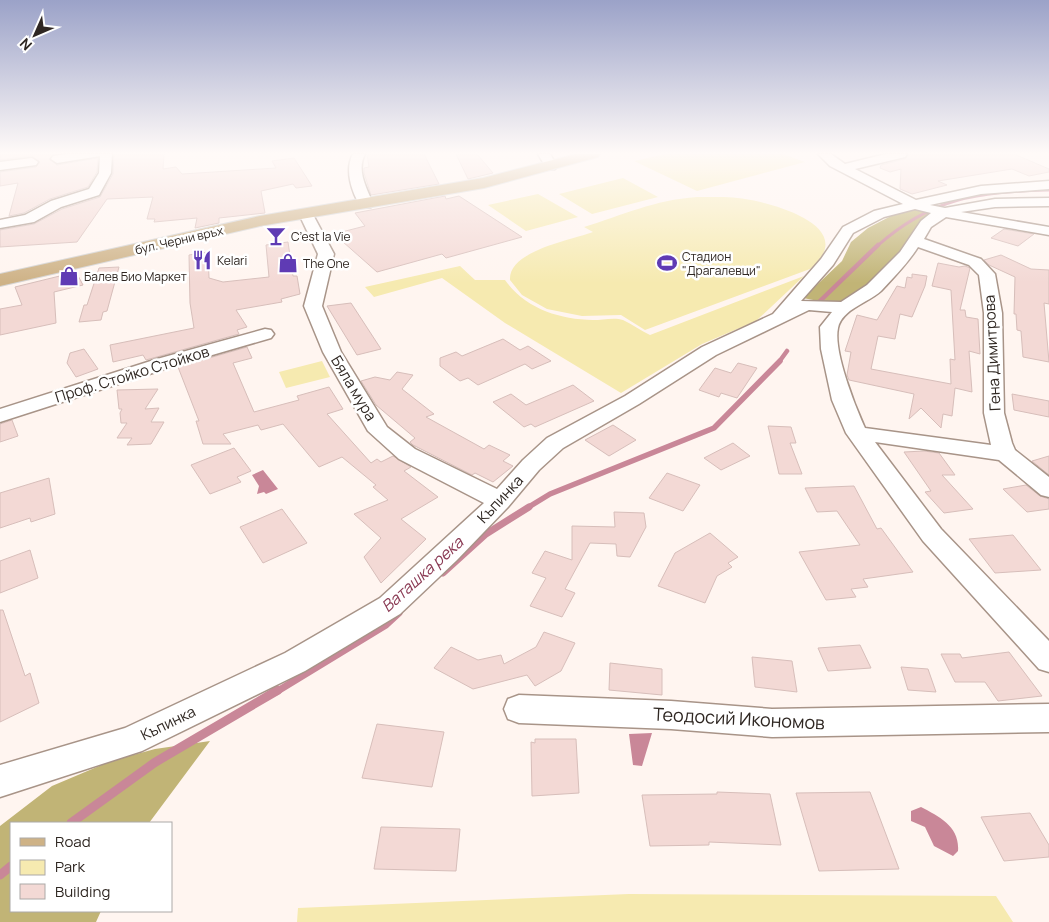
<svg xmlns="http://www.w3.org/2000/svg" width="1049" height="922" font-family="Manrope,sans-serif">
	<rect width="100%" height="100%" fill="#fff5f0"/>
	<path fill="#f6eab0" d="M 665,154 L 783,154 L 805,162 L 697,191 L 634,161 Z
		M 623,178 L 658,197 L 592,214 L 559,194 Z
		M 538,194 L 578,217 L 526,231 L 488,205 Z
		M 697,197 C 715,197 733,196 751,200 C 782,206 858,229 810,269 L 645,330 L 621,315 L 582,316 L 547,309 L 522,295 L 510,280 C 508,251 571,240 593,232 L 584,227 C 623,215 654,200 697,197 Z
		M 460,266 L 475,280 L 505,280 C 526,309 559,319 593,320 C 602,320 615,317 623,320 C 632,324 641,331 650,335 L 804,276 L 756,321 L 702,344 L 621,393 L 505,323 L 442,278 L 374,297 L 365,287 Z
		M 322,361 L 330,377 L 286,388 L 279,372 Z
		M 629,894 L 996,896 L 1013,922 L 297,922 L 298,908 Z"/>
	<path fill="#c1b476" d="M 915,208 L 935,213 L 920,223 L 896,258 L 859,294 L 839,305 L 803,298 L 842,261 L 851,242 L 868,228 L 891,216 Z
		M 210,741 L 149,823 L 11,823 L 11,911 L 101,911 L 96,922 L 0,922 L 0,826 L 52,786 L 111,761 L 155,749 Z"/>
	<path fill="#c98798" d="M 263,470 L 278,489 L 266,494 L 264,492 L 257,494 L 259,486 L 252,475 Z
		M 652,733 L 642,766 L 633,765 L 629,734 Z
		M 921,807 C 940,817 960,827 958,851 L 953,856 L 934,846 L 925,827 L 911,821 L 911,811 Z"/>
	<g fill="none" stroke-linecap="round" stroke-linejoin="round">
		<path stroke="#c98798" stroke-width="3" d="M 876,247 C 932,197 977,192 1049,190"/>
		<path stroke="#c98798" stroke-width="4.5" d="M 820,301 L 878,245
			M 779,362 L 787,351"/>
		<path stroke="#c98798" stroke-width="5.5" d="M 527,508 L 550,494 L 714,428 L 780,361"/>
		<path stroke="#c98798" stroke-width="7" d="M 443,573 L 486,534 L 529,507
			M 276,692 L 386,625 L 399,613"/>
		<path stroke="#c98798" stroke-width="9" d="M 71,823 L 154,763 L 278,690
			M 0,875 L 11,866"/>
	</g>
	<path fill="#f3d9d5" stroke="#d7beba" d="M 0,154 L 54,154 L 49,159 L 57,165 L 98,158 L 97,172 L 88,187 L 50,199 L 24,213 L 9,216 L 18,183 L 0,186 L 0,172 L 36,167 L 40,162 L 32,156 L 0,160 Z
		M 114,154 L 164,154 L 163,169 L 176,167 L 182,174 L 276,168 L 272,161 L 294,158 L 312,186 L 296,188 L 293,184 L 261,191 L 265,213 L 219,218 L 219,223 L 195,228 L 197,218 L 154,222 L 155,219 L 147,219 L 153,197 L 107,199 L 77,242 L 0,247 L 0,230 L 34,224 L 62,209 L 100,197 L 113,174 Z
		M 367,154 L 424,154 L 439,184 L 371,195 L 364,173 L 364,168 L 369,167 Z
		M 456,154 L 477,154 L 493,173 L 468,179 Z
		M 909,154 L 1014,154 L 1049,169 L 1049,172 L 1029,176 L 1012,169 L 938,181 L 947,185 L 912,194 L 900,189 L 901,169 L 890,172 L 880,168 L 881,165 L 905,159 Z
		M 445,196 L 446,199 L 459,196 L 522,237 L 446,258 L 442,254 L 377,272 L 334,234 L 365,226 L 355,213 Z
		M 1004,229 L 1034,234 L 1018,246 L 991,238 Z
		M 288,242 L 293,276 L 297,276 L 300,294 L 281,299 L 282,302 L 236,310 L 247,327 L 237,330 L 239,334 L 146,360 L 143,355 L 113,362 L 110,345 L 194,328 L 190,303 L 189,255 L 208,252 L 209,278 L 223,282 L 269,277 L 266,245 Z
		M 1001,255 L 1031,269 L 1049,270 L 1049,304 L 1044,303 L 1049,362 L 1023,357 L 1021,331 L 1017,330 L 1016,314 L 1014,314 L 1015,277 L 989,265 L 984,260 Z
		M 938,263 L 959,267 L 965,266 L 970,268 L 960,310 L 965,310 L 966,317 L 978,319 L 980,354 L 969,351 L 972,392 L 955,388 L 952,416 L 943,414 L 941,428 L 921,408 L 909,419 L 914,394 L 849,380 L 847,375 L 851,352 L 845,351 L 857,315 L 877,320 L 897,286 L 905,288 L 907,277 L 912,278 L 912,274 L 927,276 L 925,286 L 912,317 L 900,314 L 895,339 L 878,336 L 871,369 L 951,384 L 950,359 L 955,360 L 951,290 L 932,286 Z
		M 119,267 L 107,311 L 103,312 L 101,320 L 79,322 L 84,305 L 87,305 L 99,268 Z
		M 76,272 L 83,285 L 54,292 L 56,323 L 0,335 L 0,309 L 22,305 L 15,287 Z
		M 351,303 L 381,349 L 357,355 L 327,306 Z
		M 503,339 L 520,350 L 528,346 L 551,361 L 532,369 L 525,364 L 478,385 L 468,378 L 460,381 L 440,366 L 440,358 L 456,352 L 462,356 Z
		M 247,347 L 252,358 L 233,363 L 254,412 L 299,400 L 297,396 L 329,387 L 343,409 L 327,414 L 371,463 L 377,459 L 381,462 L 393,456 L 411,467 L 404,471 L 438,497 L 401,519 L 426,539 L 381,583 L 364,557 L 381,538 L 354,514 L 388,500 L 373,487 L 376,485 L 342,457 L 319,467 L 283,424 L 261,430 L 258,425 L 223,434 L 231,444 L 203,444 L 196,421 L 199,421 L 178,367 Z
		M 84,349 L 98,369 L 76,377 L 67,363 L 70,353 Z
		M 738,363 L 757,368 L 737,398 L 721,393 L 719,397 L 699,390 L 715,368 L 731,373 Z
		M 397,372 L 413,375 L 402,389 L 434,414 L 426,417 L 484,449 L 489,445 L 510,455 L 503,461 L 513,466 L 493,482 L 475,473 L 472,475 L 413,445 L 410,442 L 415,438 L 376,405 L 361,381 L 375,377 L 390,380 Z
		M 573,385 L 594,401 L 535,427 L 531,424 L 524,427 L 493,402 L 511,394 L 526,405 Z
		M 158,389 L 145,409 L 159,408 L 151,422 L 164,422 L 151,444 L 127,445 L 132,438 L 117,438 L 127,423 L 121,423 L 120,413 L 122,409 L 119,409 L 117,390 Z
		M 1012,394 L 1049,401 L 1049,417 L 1014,410 Z
		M 12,420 L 18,436 L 0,442 L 0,424 Z
		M 613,425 L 636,440 L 609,456 L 585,440 Z
		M 768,426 L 791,427 L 796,443 L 790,443 L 802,474 L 779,474 Z
		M 733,443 L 750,456 L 721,470 L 704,458 Z
		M 234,448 L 251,471 L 237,477 L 241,482 L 210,494 L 191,465 Z
		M 924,451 L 939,453 L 955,475 L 942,475 L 973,509 L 944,513 L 925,492 L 931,491 L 904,452 Z
		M 1049,456 L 1049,475 L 1032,461 Z
		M 667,473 L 700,485 L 683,511 L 649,498 Z
		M 49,478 L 55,514 L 31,522 L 30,518 L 0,528 L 0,493 Z
		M 1026,485 L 1040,496 L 1049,499 L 1049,509 L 1027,512 L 1003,489 Z
		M 854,486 L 877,529 L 881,528 L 913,572 L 863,579 L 868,587 L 851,589 L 856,597 L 826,600 L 799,552 L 860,545 L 837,511 L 817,512 L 805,488 Z
		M 282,509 L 307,543 L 263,563 L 240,527 Z
		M 614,512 L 644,513 L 646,527 L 630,557 L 617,556 L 616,544 L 590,543 L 565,589 L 575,593 L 562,617 L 530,606 L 546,578 L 532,573 L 545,551 L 572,560 L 572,526 L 615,527 Z
		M 710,533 L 738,557 L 728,563 L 732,567 L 717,576 L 705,603 L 658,586 L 675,553 Z
		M 1013,535 L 1041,570 L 995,573 L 969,539 Z
		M 30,550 L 38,578 L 0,593 L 0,561 Z
		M 0,610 L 3,610 L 25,676 L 30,673 L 39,703 L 0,722 Z
		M 544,632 L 575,643 L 561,671 L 535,686 L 527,675 L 473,689 L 434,668 L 451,647 L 478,660 L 501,655 L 504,664 L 536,647 Z
		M 860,645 L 871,668 L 828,671 L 818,648 Z
		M 1009,652 L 1042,696 L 998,701 L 985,682 L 955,682 L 941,654 L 960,654 L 962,658 Z
		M 752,657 L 792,661 L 797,692 L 755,687 Z
		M 610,663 L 662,669 L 662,695 L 609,690 Z
		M 901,667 L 928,669 L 936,692 L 908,690 Z
		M 377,724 L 444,732 L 432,787 L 362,778 Z
		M 535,739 L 576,739 L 579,793 L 532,796 L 531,742 L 535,743 Z
		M 717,792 L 770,794 L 781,845 L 709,842 L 709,845 L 650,846 L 642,795 L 717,794 Z
		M 870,792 L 899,869 L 819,871 L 796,793 Z
		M 1030,813 L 1049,845 L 1049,857 L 1004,861 L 981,817 Z
		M 381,827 L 460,829 L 456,871 L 374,869 Z"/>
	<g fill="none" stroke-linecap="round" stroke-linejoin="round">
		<defs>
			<path id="minor" d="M 67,154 L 112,154 L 111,173 L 99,195 L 61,207 L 34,222 L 0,228 L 0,220 L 25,215 L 51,201 L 89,189 L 99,173 L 100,156 L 57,163 L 51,159 L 53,156 Z
				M 353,154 L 365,154 C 356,171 367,188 373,204 L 371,207 L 361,207 C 352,193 344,170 353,154 Z
				M 538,154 L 550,154 L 557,166 L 555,169 L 547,169 Z
				M 818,154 L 831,154 L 845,164 L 886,154 L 907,154 L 905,157 L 855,169 L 916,200 L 981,186 L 1049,181 L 1049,189 L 981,194 L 930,205 L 945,208 L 995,199 L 1049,198 L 1049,206 L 995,207 L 961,212 L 1049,227 L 1049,235 L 946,217 L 931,227 L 924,239 L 981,259 L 995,274 L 1002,313 L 1004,413 L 1012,443 L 1015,450 L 1049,477 L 1049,497 L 1041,495 L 999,460 L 875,442 L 941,529 L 1049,641 L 1049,672 L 1039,669 L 923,541 L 846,433 L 832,400 L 821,349 L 820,327 L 832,312 L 809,310 L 716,355 L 639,404 L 563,448 L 539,470 L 508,507 L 457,560 L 400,614 L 305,671 L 142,751 L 0,797 L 0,765 L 125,728 L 285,653 L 380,598 L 484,503 L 399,459 L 368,431 L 323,352 L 304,306 L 318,254 L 299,214 L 301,211 L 311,211 L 334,254 L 322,306 L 341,352 L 387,427 L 415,449 L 497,489 L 523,460 L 547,438 L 625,396 L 702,347 L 773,314 L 821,259 L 843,227 L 874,211 L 903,204 L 830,166 ZM 915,209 L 931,213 L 921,221 L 900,252 L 867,285 L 841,302 L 801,301 L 833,265 L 853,233 L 884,217 ZM 918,247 L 969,265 L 979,275 L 984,313 L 984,413 L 991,445 L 865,428 C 855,406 833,351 838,328 C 842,309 868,303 881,291 C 894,277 908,263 918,247 Z
				M 32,158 L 38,162 L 36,165 L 0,170 L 0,162 Z
				M 265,329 L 271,330 L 274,334 L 271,338 L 171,367 L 0,422 L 0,409 L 157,359 Z
				M 519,695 L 671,701 L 772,709 L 1049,704 L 1049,732 L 772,737 L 671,729 L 519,723 L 508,719 L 504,709 L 508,699 Z"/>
			<path id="major" d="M 576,154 L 600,154 L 598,157 L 484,188 L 260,226 L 0,286 L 0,274 L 260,216 L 483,178 Z"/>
		</defs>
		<use href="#minor" stroke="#a89488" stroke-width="3"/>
		<use href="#major" stroke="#d5d4d3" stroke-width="2"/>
		<use href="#minor" fill="#fff" fill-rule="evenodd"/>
		<use href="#major" fill="#ceb286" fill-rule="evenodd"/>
	</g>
	<linearGradient id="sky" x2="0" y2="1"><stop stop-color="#9ba2c8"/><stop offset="0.54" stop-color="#fffaf8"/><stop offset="1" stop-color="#fffaf8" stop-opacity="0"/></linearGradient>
	<rect width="1049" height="283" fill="url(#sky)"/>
	<defs>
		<symbol id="bar-bare" viewBox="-9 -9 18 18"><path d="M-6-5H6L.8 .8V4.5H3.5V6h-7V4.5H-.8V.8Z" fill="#5f3bb4" stroke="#fff" stroke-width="2.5" paint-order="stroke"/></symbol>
		<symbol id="restaurant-bare" viewBox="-9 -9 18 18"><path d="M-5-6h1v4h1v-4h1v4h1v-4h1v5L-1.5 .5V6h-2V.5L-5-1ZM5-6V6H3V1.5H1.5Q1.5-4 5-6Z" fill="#5f3bb4" stroke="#fff" stroke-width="2.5" paint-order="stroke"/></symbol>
		<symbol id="shop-bare" viewBox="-9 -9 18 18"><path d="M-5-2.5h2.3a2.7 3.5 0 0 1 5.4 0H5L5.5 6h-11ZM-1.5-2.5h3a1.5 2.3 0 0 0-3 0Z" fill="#5f3bb4" stroke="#fff" stroke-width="2.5" paint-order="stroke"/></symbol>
		<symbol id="stadium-bare" viewBox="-9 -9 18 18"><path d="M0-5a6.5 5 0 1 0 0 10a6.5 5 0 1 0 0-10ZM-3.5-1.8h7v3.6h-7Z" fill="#5f3bb4" stroke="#fff" stroke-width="2.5" paint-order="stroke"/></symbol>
	</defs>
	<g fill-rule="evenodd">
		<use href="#bar-bare" x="262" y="222" width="28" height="28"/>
		<use href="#restaurant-bare" x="188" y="246" width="28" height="28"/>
		<use href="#shop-bare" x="274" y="249" width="28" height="28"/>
		<use href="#stadium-bare" x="653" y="249" width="28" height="28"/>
		<use href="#shop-bare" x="55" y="262" width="28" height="28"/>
	</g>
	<g text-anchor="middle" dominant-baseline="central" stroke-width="5" stroke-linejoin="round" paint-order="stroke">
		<g font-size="12" fill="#2f2722" stroke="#fff" text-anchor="start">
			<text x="291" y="236">C’est la Vie</text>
			<text x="682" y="256">Стадион<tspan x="682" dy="14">"Драгалевци"</tspan></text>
			<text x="217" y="260">Kelari</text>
			<text x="303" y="263">The One</text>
			<text x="84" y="276">Балев Био Маркет</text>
		</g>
		<g font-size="12" fill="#2f2722" stroke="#fff">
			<text transform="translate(179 240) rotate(-13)">бул. Черни връх</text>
		</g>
		<g font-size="15" fill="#2f2722" stroke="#fff">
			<text transform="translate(992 353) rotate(-93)">Гена Димитрова</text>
			<text transform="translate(132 374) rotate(-17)">Проф. Стойко Стойков</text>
			<text transform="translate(354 388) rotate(59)">Бяла мура</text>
			<text transform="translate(500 499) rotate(-47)">Къпинка</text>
			<text transform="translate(168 723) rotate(-26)">Къпинка</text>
		</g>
		<g font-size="16" font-style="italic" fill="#893852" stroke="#fff">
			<text transform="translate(422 574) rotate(-42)">Ваташка река</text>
		</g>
		<g font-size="18" fill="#2f2722" stroke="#fff">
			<text transform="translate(739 718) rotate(3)">Теодосий Икономов</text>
		</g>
	</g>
	<rect x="10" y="822" width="162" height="90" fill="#ffffff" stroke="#aca9a7"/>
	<rect x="20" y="838" width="25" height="8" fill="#ceb286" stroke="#aca9a7"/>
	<text x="55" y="847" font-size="15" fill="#2f2722">Road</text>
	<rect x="20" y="860" width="25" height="15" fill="#f6eab0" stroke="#aca9a7"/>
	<text x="55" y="872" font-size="15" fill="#2f2722">Park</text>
	<rect x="20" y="884" width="25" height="15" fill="#f3d9d5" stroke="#aca9a7"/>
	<text x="55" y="897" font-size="15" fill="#2f2722">Building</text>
	<g transform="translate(35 35) rotate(225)" stroke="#ffffff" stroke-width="4" paint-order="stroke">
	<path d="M0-4L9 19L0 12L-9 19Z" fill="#2f2722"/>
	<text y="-8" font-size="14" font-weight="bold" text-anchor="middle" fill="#2f2722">N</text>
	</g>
</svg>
